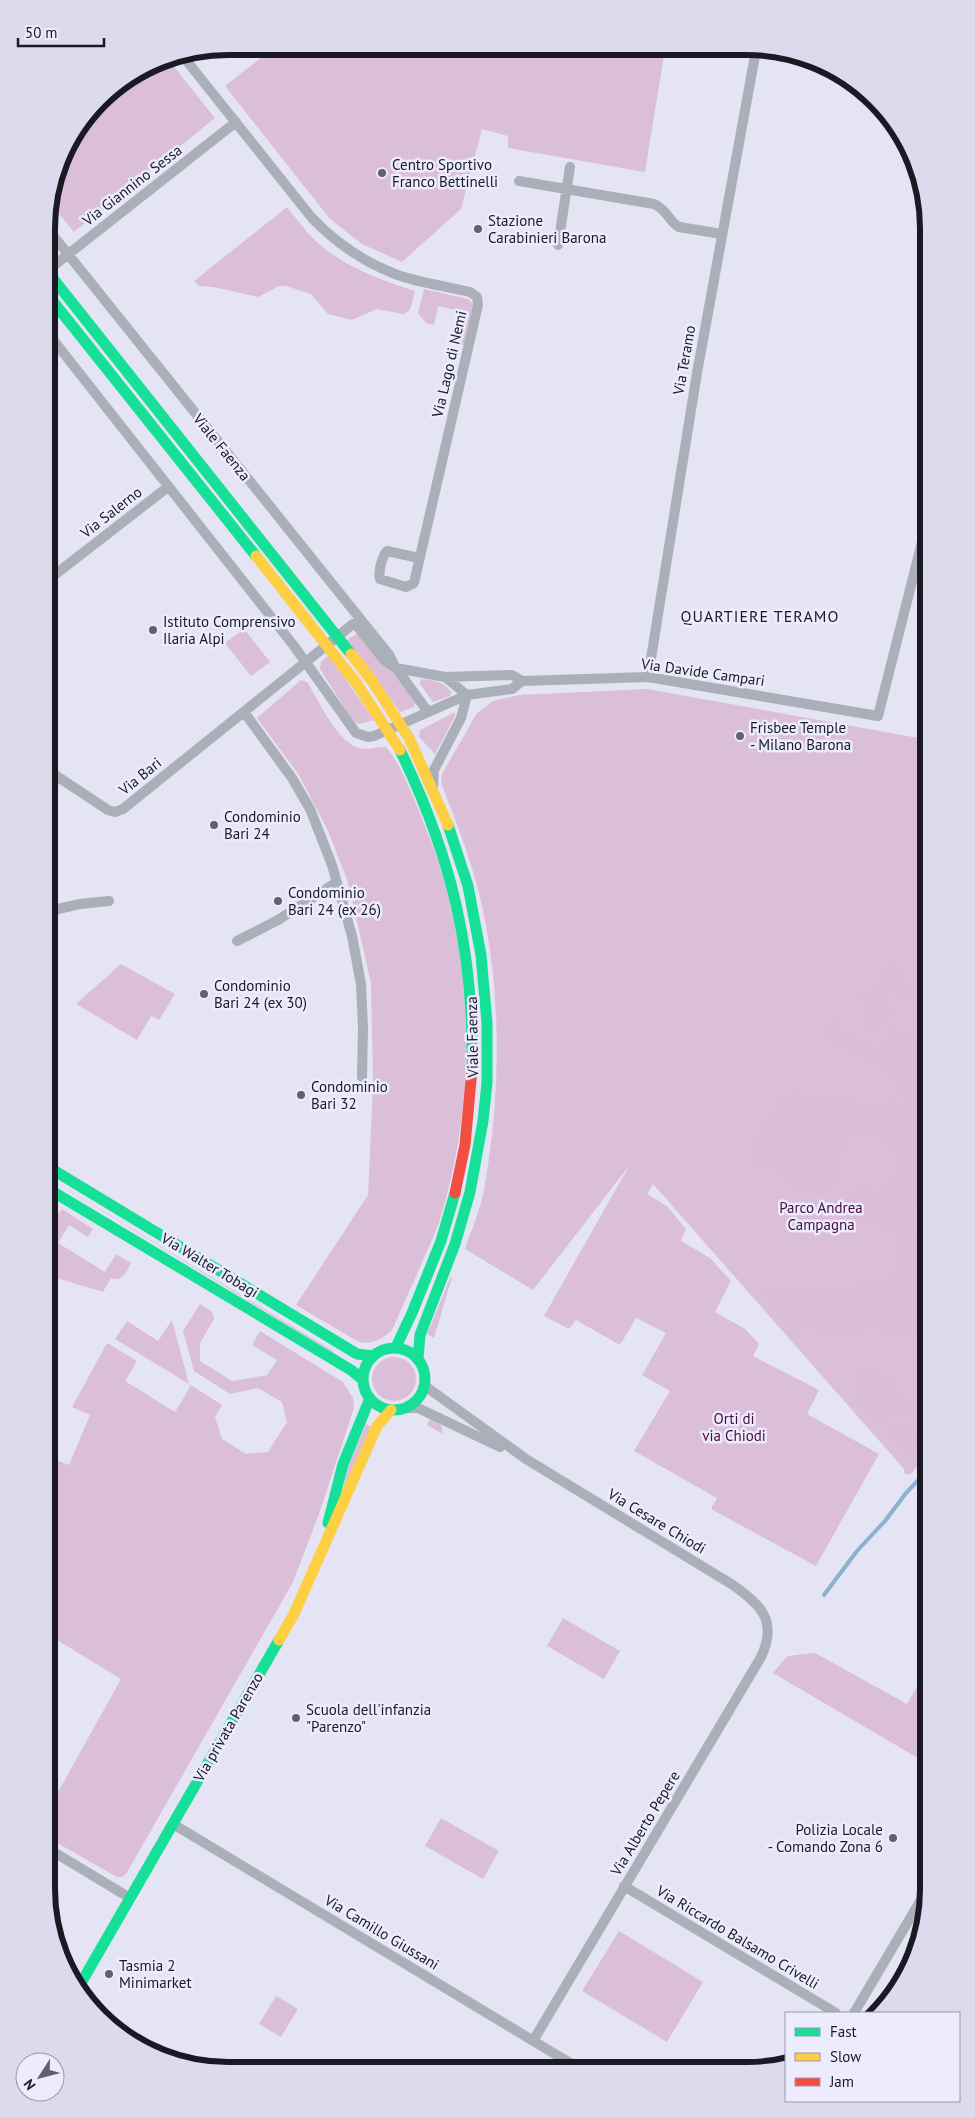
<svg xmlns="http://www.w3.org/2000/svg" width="975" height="2117" font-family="'PT Sans',sans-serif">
	<rect width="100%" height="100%" fill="#e4e4f5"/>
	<path fill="#dbbfd9" d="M 275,47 L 665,49 L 645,172 L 508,148 L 508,136 L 482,129 L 461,209 L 402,262 L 362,244 L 330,219 L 225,86 Z
		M 167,58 L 215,118 L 74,232 L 50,203 L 65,148 L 108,92 L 159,60 Z
		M 287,207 C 297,219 306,232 318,243 C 345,267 380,280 415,291 L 410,310 L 403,314 L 377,309 L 352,320 L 328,314 L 311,294 L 286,286 L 279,286 L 258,297 L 213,287 L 199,286 L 194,281 Z
		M 424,289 L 468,299 L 473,304 L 464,345 L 457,343 L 464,312 L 438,306 L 434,325 L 426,323 L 418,313 Z
		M 244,629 L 270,662 L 251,676 L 225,643 Z
		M 356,634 L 362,635 L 415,700 L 414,707 L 400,712 L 347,640 Z
		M 329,655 L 374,720 L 359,724 L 352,720 L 320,669 L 321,662 Z
		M 421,679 C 433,680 445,682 452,693 L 450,696 L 433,702 L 420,684 Z
		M 301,680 L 307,682 C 319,701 337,742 359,748 C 369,750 377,747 386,747 C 402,764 420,814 429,836 C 475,954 478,1101 439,1222 C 435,1235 428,1248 423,1260 C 413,1284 402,1307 392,1330 C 383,1339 370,1346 357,1341 L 296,1305 L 368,1195 L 373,1083 L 371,983 L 348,882 L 328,831 L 299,775 L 257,718 Z
		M 647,689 L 924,739 L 927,1454 L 911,1474 L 905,1474 L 904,1469 L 653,1184 L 647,1194 L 667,1206 L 686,1229 L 681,1241 L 710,1258 L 731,1281 L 715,1312 L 745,1329 L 759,1344 L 753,1356 L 819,1390 L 807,1414 L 879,1454 L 816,1566 L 711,1509 L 717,1498 L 634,1451 L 670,1391 L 642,1375 L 666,1333 L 636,1318 L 620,1345 L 576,1320 L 569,1329 L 544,1316 L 629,1166 L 533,1290 L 465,1249 C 472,1228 482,1206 485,1184 C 502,1087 502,977 476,882 C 467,848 453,815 441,782 L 442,774 L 477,713 L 493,701 L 519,695 Z
		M 455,712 L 455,716 L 435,754 L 419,737 L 420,730 Z
		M 121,964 L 175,994 L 159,1020 L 151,1016 L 137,1040 L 76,1004 Z
		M 50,1179 L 333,1351 L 332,1352 Z
		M 62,1209 L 93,1229 L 88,1237 L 69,1225 L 58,1243 L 105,1272 L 116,1254 L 131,1263 C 126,1272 123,1282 111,1278 L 103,1292 L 50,1276 L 50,1225 Z
		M 451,1276 L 452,1277 L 434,1338 L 427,1334 Z
		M 200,1304 L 212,1312 L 214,1319 L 200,1343 L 200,1361 L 232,1381 L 267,1375 L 277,1360 L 252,1345 L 260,1331 L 343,1382 L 353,1398 L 354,1408 L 319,1514 L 293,1582 L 126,1874 L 122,1877 L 117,1877 L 52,1840 L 52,1803 L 121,1679 L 52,1637 L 51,1458 L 69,1465 L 90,1415 L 72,1407 L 107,1343 L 137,1361 L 125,1381 L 175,1412 L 190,1387 L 189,1384 L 115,1339 L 127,1321 L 158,1341 L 172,1320 L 189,1384 L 222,1405 L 215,1417 L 222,1439 L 246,1454 L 268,1452 L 287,1422 L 282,1402 L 258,1388 L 230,1394 L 194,1371 L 183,1331 Z
		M372 1379a22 22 0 1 1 44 0a22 22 0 1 1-44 0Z
		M 430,1418 L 441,1425 L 443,1434 L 427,1425 Z
		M 366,1424 L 372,1427 L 343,1491 L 348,1466 Z
		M 563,1618 L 620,1651 L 604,1679 L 547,1646 Z
		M 815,1653 L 907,1704 L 926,1671 L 928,1672 L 928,1764 L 773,1673 L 787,1656 Z
		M 441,1818 L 499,1851 L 483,1879 L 425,1846 Z
		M 619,1931 L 703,1982 L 667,2042 L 582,1991 Z
		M 276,1996 L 298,2009 L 281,2037 L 259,2024 Z"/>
	<path fill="#dabed8" d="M 891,964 L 910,973 L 901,978 L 913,985 L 912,999 L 887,992 L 881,1003 L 896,1007 L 886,1023 L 878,1020 L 875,1032 L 869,1036 L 861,1018 L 864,1006 L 856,991 L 877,993 L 875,984 Z
		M 835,1018 L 847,1034 L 870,1045 L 879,1054 L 891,1026 L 916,1036 L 922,1022 L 925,1023 L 926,1191 L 909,1221 L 919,1231 L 926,1232 L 926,1342 L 917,1339 L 889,1337 L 870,1327 L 841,1339 L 810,1328 L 794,1334 L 756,1287 C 766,1289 777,1291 787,1292 C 815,1295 867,1286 892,1276 L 901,1258 L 898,1237 L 880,1226 L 850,1219 L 849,1203 L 855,1185 L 879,1190 L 896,1175 L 895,1152 L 875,1134 L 850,1136 L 837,1157 L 838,1175 L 828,1194 L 801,1193 L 779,1176 L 785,1171 L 752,1162 L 750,1144 C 763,1127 770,1108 787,1093 C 821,1093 852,1099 884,1111 L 889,1097 L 909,1112 C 894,1071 861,1051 821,1040 L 828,1026 Z
		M 859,1368 L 901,1379 L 891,1396 L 911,1399 L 914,1405 L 908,1416 L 894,1411 L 882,1421 L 871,1417 L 853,1394 L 877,1397 L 875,1391 L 854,1385 Z
		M 883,1425 L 910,1428 L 927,1434 L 927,1439 L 914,1454 L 898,1445 Z"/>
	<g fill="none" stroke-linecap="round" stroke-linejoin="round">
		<path stroke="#8bb3ce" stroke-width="4" d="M 824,1595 L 857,1551 L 885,1521 L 906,1493 L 927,1471"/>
		<path stroke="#abafb8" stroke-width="10" d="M 182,55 L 312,218 C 335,242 364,262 395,274 C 419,283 446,286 470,292 L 477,297 L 478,305 L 414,583 L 406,587 L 380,579 C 378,571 382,557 387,551 L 419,558
			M 519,181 L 654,204 C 669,211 668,221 679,227 L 722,234
			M 47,228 L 390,656 L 395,667
			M 558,245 L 570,167
			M 47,271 L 236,122
			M 47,332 L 294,646 L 356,733 L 368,737 L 374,736 L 467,695 L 512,689 L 522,681
			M 48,580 L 168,487
			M 396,668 L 445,677 L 512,675 L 522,681 L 648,677 L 878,716 L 924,534
			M 445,677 L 467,695
			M 648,677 L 697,373 L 756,50
			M 244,712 L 292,778 L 310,809 L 332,865 L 352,936 L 361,984 L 363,1029 L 362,1077
			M 49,771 L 108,810 L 115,812 L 123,809 L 353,624 L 357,626 L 384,660 L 396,668 L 428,712
			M 433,787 L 434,770 L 461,718 L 467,695
			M 49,911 L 80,904 L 109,901
			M 237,941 L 278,920 L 337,882
			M 425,1386 L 526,1459 L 733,1585 C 761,1605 778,1621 761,1657 L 533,2041
			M 407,1408 L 418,1408 L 500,1447
			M 173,1824 L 575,2066
			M 52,1851 L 130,1898
			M 624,1886 L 836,2013
			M 854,2013 L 928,1888"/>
		<path stroke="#16e098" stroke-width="11" d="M 47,271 L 351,654
			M 47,294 L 256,556
			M 400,750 C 452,858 474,950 472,1069
			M 50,1168 L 357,1354 L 373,1356
			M 50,1190 L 351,1370 L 363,1380
			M 396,1347 L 412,1313 L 441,1241 L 455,1193
			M363 1379a31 31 0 1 1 62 0a31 31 0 1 1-62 0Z
			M 418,1359 L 420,1335 L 455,1244 L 470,1192 L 483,1121 L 487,1083 L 487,1023 L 481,955 L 468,886 L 448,825
			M 328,1523 L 343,1464 L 370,1398
			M 77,1990 L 279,1640"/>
		<path stroke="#ffcf43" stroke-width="11" d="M 256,556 L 357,684 L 400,750
			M 351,654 L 372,681 L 409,738 L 448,825
			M 279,1640 L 294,1614 L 377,1426 L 391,1410"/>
		<path stroke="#f24e42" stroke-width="11" d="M 455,1193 L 465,1145 L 472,1069"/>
	</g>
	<g fill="#61606d" stroke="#ececfe" stroke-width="2">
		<circle cx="382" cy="173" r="5"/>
		<circle cx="478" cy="229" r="5"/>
		<circle cx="153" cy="630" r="5"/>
		<circle cx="740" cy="736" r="5"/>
		<circle cx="214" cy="825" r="5"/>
		<circle cx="278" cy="901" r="5"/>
		<circle cx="204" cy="994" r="5"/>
		<circle cx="301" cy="1095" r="5"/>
		<circle cx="296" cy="1718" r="5"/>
		<circle cx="893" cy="1838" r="5"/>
		<circle cx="109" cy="1974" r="5"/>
	</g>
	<g text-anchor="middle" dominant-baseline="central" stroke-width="5" stroke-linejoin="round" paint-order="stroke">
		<g font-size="15" fill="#1a1924" stroke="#ececfe" text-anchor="start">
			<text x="392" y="164">Centro Sportivo<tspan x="392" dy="17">Franco Bettinelli</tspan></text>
			<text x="488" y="220">Stazione<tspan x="488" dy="17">Carabinieri Barona</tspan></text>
			<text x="163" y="621">Istituto Comprensivo<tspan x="163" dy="17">Ilaria Alpi</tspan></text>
			<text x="750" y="727">Frisbee Temple<tspan x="750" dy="17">- Milano Barona</tspan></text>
			<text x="224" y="816">Condominio<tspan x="224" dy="17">Bari 24</tspan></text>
			<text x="288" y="892">Condominio<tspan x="288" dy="17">Bari 24 (ex 26)</tspan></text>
			<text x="214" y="985">Condominio<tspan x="214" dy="17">Bari 24 (ex 30)</tspan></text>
			<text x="311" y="1086">Condominio<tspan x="311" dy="17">Bari 32</tspan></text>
			<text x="306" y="1709">Scuola dell'infanzia<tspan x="306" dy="17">"Parenzo"</tspan></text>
			<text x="883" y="1829" text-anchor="end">Polizia Locale<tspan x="883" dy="17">- Comando Zona 6</tspan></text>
			<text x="119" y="1965">Tasmia 2<tspan x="119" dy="17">Minimarket</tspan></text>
		</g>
		<g font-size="15" fill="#1a1924" stroke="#ececfe">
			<text transform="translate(132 185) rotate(-38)">Via Giannino Sessa</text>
			<text transform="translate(684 360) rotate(-80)">Via Teramo</text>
			<text transform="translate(449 364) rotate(-77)">Via Lago di Nemi</text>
			<text transform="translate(222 447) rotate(51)">Viale Faenza</text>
			<text transform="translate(111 512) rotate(-38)">Via Salerno</text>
			<text transform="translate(703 672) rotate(8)">Via Davide Campari</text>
			<text transform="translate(140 776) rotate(-39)">Via Bari</text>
			<text transform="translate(472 1037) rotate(-91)">Viale Faenza</text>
			<text transform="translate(210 1265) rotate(31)">Via Walter Tobagi</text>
			<text transform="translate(657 1521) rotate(31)">Via Cesare Chiodi</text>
			<text transform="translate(228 1727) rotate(-60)">Via privata Parenzo</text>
			<text transform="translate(645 1823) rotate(-59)">Via Alberto Pepere</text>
			<text transform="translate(382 1932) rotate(31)">Via Camillo Giussani</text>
			<text transform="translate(738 1937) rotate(31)">Via Riccardo Balsamo Crivelli</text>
		</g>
		<g font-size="15" fill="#490d3b" stroke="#ececfe">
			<text x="821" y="1207">Parco Andrea<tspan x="821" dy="17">Campagna</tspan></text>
			<text x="734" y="1418">Orti di<tspan x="734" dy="17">via Chiodi</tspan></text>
		</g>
		<g font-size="16" letter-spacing="1" fill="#1a1924" stroke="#ececfe">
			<text x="760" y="616">QUARTIERE TERAMO</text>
		</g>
	</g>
	<path d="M0 0H975V2117H0ZM228 55H747A173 173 0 0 1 920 228V1889A173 173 0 0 1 747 2062H228A173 173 0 0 1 55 1889V228A173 173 0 0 1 228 55Z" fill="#dbdbed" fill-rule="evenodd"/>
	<path fill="none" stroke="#1a1924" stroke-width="6" d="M228 55H747A173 173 0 0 1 920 228V1889A173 173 0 0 1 747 2062H228A173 173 0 0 1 55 1889V228A173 173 0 0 1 228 55Z"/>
	<rect x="785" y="2012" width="175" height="90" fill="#ececfe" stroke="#9898a7"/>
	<rect x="795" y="2028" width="25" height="8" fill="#16e098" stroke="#9898a7"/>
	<text x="830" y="2037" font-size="15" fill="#1a1924">Fast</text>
	<rect x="795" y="2053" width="25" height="8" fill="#ffcf43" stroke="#9898a7"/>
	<text x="830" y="2062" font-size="15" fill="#1a1924">Slow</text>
	<rect x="795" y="2078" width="25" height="8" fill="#f24e42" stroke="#9898a7"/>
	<text x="830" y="2087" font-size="15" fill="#1a1924">Jam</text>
	<g transform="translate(40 2077) rotate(234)"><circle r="24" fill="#ececfe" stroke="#9898a7"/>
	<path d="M0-4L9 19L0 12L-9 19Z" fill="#61606d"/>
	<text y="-8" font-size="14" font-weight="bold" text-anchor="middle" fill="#1a1924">N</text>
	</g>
	<path d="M18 38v8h86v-8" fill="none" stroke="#1a1924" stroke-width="2.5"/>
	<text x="25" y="38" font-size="15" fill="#1a1924" stroke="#ececfe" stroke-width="4" paint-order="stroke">50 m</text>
</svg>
